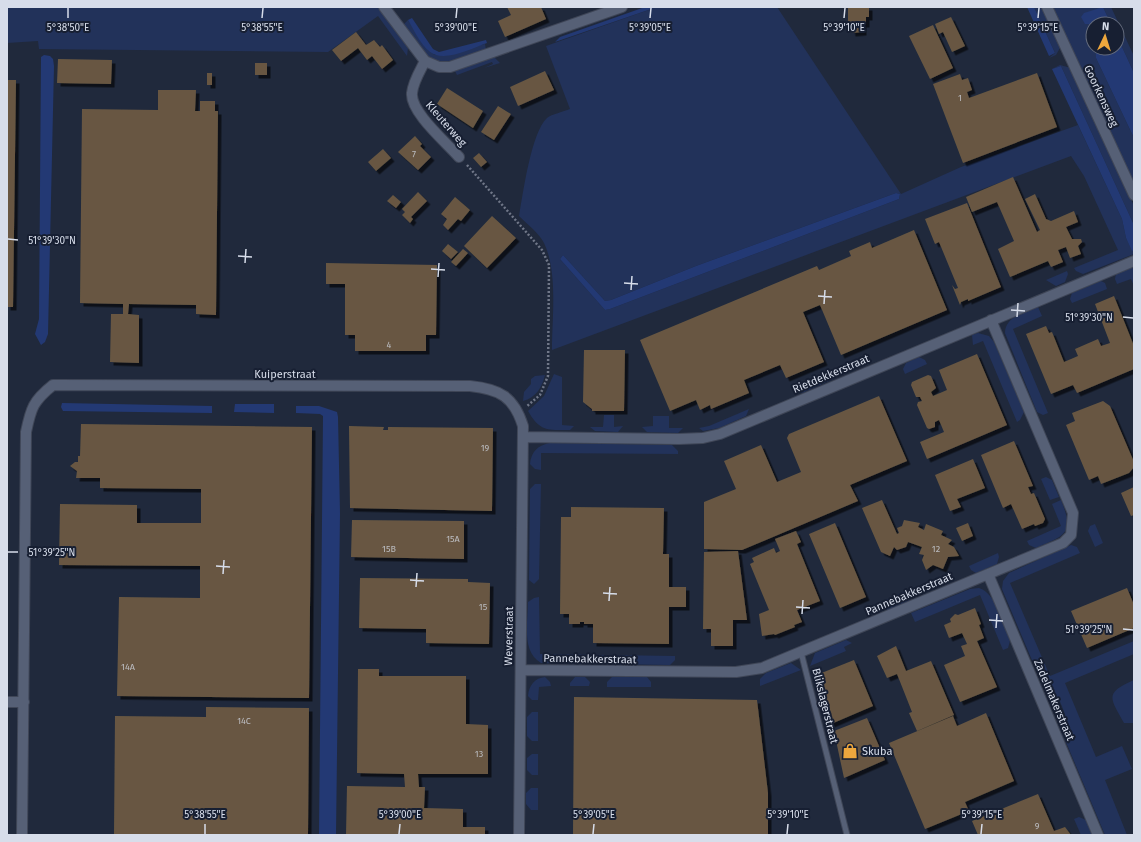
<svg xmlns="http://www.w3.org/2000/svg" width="1141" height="842" font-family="'Fira Sans',sans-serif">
	<defs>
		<filter id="shadow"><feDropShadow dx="3.5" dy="3.5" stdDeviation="0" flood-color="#0009"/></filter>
	</defs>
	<rect width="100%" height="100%" fill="#20293c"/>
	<path fill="#22325a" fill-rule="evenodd" d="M 7,7 L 378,7 L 408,48 L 407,56 L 378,16 L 328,52 L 39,49 L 38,41 L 7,43 Z
		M 657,7 L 777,7 L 901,194 L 961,167 L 1078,125 L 1122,219 L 1126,238 L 1132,250 L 1134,250 L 1134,254 L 1083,274 L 1076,271 L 1074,268 L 1118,250 L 1084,176 L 1071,156 L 552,350 C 552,318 558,272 544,243 C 539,233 527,224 519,216 C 523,194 531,133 547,118 C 552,114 563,112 570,109 L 546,46 ZM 896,193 L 900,194 L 899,199 L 610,309 L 605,310 L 560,259 L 563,255 L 605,301 L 611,300 L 696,266 Z
		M 1034,7 L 1043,7 L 1061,46 L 1056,55 L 1049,58 L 1055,53 Z
		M 1051,7 L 1111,7 L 1134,56 L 1134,73 L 1117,36 L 1117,24 L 1111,24 L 1103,7 L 1085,24 L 1093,24 L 1093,48 L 1096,48 L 1096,58 L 1134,138 L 1134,184 Z
		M 408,20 L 429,51 L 435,55 L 485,44 L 486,50 C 435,67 435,70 402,26 Z
		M 494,57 L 500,63 L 484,68 L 493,64 L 492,62 L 457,75 L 455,71 Z
		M 1060,65 L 1071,68 L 1134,206 L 1134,225 L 1061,66 L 1052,69 Z
		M 1134,267 L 1134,286 L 1131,279 L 1117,284 L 1115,279 L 1116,274 Z
		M 1067,271 L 1068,274 L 1065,282 L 1056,286 L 1046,280 Z
		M 1101,281 L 1105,283 L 1107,289 L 1072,303 L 1070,299 L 1072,293 Z
		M 1038,307 L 1042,316 L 1013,329 L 1048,413 L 1043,415 L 1037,412 L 1005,333 C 1005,316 1025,313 1038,307 Z
		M 978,333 L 989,336 L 994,342 L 1024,412 L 1020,420 L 1017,422 L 983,341 L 973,345 L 972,335 Z
		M 919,357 L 925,360 L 927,364 L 905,374 L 903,369 L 906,363 Z
		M 836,373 L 833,379 L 802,393 L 795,390 Z
		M 554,374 L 562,377 L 562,425 L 574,426 L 570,430 C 548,430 540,432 528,411 L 544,396 Z
		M 545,375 C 542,387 536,398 523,401 L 524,392 L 531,384 L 531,379 L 535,376 Z
		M 749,409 L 746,416 L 719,428 L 703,431 L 699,428 L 709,426 Z
		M 604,415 L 614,415 L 614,427 L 623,426 L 618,432 L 595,431 L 590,427 L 603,427 Z
		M 653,416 L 669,416 L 669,428 L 683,428 L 678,433 L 647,432 L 642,427 L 653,426 Z
		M 550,443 L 672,445 L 678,451 L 678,454 L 541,453 L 541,470 L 535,469 L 530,464 C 531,452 538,445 550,443 Z
		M 1046,477 L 1052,480 L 1059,497 L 1050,500 L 1041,479 Z
		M 535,484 L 541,484 L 539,579 L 534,584 L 529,580 L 530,489 Z
		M 1061,500 C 1075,534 1065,535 1036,548 L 1029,545 L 1027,541 L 1061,526 L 1052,504 Z
		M 1095,524 L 1103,543 L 1095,547 L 1088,531 L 1090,526 Z
		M 1071,545 L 1077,547 L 1080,553 L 1010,583 L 1050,676 L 1134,641 L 1134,654 L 1065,683 L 1096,757 L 1122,746 L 1132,769 L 1105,780 L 1127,835 L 1105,835 L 1058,723 L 1061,716 L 1065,714 L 1059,699 L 1054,700 L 1048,698 L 1002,589 L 1003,581 L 1009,573 Z
		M 998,553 L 999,557 L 997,564 L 976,573 L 971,570 L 969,566 Z
		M 979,588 C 996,593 1004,625 1010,641 L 1008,648 L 1003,650 L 980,595 L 915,622 L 911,613 L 970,589 Z
		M 908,590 L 910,595 L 909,601 L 887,610 L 881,607 L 879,603 Z
		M 539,597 L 540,654 L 675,656 L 675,660 L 670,665 L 541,663 C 521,651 528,622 528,602 L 534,598 Z
		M 846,640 L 852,643 L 844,647 L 846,651 L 810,666 L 815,653 Z
		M 791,663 L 801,670 L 760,686 L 760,679 L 766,673 Z
		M 545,677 L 550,682 L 551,686 L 539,687 L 538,700 L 532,700 L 528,696 C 529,685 535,678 545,677 Z
		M 575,677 L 585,677 L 590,682 L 589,686 L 570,686 L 570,683 Z
		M 612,677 L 647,677 L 651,682 L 651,687 L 607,687 L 607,682 Z
		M 1134,680 L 1134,723 L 1124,723 C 1110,698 1104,693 1134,680 Z
		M 532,712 L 538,712 L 538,741 L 532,741 L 527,736 L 527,717 Z
		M 532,754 L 538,754 L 538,775 L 532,775 L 527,770 L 527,758 Z
		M 531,788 L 538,788 L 538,810 L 531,810 L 526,804 L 526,793 Z
		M 1079,817 L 1086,820 L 1092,835 L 1081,835 L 1074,819 Z"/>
	<path fill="#233974" d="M 645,7 L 657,7 L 555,42 L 560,37 Z
		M 1027,7 L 1034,7 L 1055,53 L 1049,56 Z
		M 1103,7 L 1111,24 L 1085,24 L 1081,17 L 1084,13 Z
		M 412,18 L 433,49 L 439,52 L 486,40 L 487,43 C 473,48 444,63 430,52 C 420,44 414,30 408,20 Z
		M 1117,36 L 1134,73 L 1134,138 L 1096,58 L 1096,48 L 1117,48 Z
		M 44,55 L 50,56 L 53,59 L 54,66 L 48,334 L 45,342 L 41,345 L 35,334 L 39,319 L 41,57 Z
		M 1061,66 L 1134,225 L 1134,250 L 1132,251 L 1126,238 L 1122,219 L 1052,69 Z
		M 896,193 L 900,194 L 899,199 L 610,309 L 605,310 L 560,259 L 563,255 L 605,301 L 611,300 L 696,266 Z
		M 62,403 L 212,406 L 212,413 L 63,411 L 61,407 Z
		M 235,404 L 274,404 L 274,413 L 234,412 Z
		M 296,406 L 319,406 L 337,412 L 338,417 L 340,513 L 336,835 L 319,835 L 323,416 L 320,414 L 296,413 Z"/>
	<path fill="#675742" filter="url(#shadow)" d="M 507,7 L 541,7 L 546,19 L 505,37 L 498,21 L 511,15 Z
		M 848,7 L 869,7 L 869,17 L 866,17 L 866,24 L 863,24 L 863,32 L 852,33 L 851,26 L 848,26 Z
		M 951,17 L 965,46 L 952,52 L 943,32 L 939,34 L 935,24 Z
		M 933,25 L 953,68 L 930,79 L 909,36 Z
		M 356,32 L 366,45 L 374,40 L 380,47 L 382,45 L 393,60 L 382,69 L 372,56 L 367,60 L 358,48 L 341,61 L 332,50 Z
		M 58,59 L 112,60 L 111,84 L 57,83 Z
		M 255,63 L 267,63 L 267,75 L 255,75 Z
		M 545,71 L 554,90 L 518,106 L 510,87 Z
		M 207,73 L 212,73 L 212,85 L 207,85 Z
		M 1037,73 L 1057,127 L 963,163 L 933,84 L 960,74 L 962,80 L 968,78 L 972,90 L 967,92 L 969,98 Z
		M 7,80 L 16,80 L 13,307 L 7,307 Z
		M 447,88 L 483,111 L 473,128 L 437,104 Z
		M 158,90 L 196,90 L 195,111 L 200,111 L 200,101 L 215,101 L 215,111 L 218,111 L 216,315 L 196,314 L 196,305 L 129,304 L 128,314 L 139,315 L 139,363 L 110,362 L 111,314 L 123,314 L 123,304 L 80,303 L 82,109 L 158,110 Z
		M 498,106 L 511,114 L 494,140 L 481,132 Z
		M 415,136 L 422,144 L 420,146 L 431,157 L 418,170 L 398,152 Z
		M 383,149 L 391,158 L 376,171 L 368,162 Z
		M 479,153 L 487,162 L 481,167 L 473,158 Z
		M 1013,177 L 1037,232 L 1040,230 L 1025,199 L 1035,194 L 1046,219 L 1051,221 L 1074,211 L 1078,222 L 1066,227 L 1072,239 L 1081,239 L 1082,242 L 1078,246 L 1081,254 L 1070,258 L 1066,247 L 1058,250 L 1063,262 L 1051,267 L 1048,261 L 1010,277 L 998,249 L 1014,241 L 997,202 L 972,212 L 966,197 Z
		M 418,192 L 427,201 L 411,217 L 413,219 L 410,223 L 402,215 L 405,212 L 402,209 Z
		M 393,195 L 401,202 L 396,208 L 387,201 Z
		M 455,197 L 470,210 L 461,221 L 458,219 L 448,230 L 443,225 L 447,219 L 441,214 Z
		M 967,203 L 1001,287 L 968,301 L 968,299 L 961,302 L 960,305 L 952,285 L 955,289 L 958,288 L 939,242 L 935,244 L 925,219 Z
		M 492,216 L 516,238 L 487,268 L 464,246 Z
		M 914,230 L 947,310 L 841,355 L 820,305 L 803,312 L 824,362 L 786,378 L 780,365 L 744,380 L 749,393 L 711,409 L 710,405 L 700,410 L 696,400 L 670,411 L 640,340 L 817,266 L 819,270 L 851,256 L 849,251 L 870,242 L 872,248 Z
		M 448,244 L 458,252 L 451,259 L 442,251 Z
		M 463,249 L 468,253 L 456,266 L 451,262 Z
		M 326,263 L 437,265 L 436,335 L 426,335 L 426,351 L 355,351 L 355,335 L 345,335 L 345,284 L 326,284 Z
		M 1114,296 L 1134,346 L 1134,369 L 1077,393 L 1073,385 L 1051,394 L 1026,334 L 1046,326 L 1049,333 L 1052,332 L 1064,362 L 1078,356 L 1075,349 L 1098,339 L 1101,346 L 1110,343 L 1095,304 Z
		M 584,350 L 625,350 L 624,411 L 592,411 L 592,409 L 583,402 Z
		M 977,354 L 1007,425 L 927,459 L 920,442 L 944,432 L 939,420 L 935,422 L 935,427 L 929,429 L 927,428 L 917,405 L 918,402 L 922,401 L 920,397 L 916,397 L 911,385 L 912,382 L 928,375 L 931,376 L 936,388 L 931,392 L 933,396 L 947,390 L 939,370 Z
		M 879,396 L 907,461 L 850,485 L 858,501 L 742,550 L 704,549 L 704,502 L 736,489 L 724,461 L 761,445 L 777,482 L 801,472 L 787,438 L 789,434 Z
		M 1103,401 L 1110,406 L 1134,462 L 1134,467 L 1129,473 L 1101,484 L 1098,476 L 1089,480 L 1066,425 L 1075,421 L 1072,413 Z
		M 81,424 L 312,427 L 309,698 L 117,696 L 119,597 L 200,598 L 200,566 L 59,565 L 60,504 L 137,505 L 137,523 L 201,523 L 201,489 L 100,488 L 100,478 L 76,478 L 77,471 L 70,466 L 75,462 L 78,462 L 78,456 L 80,456 Z
		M 349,426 L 384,427 L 383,430 L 388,430 L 388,427 L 493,428 L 492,511 L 350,508 Z
		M 1014,441 L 1033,486 L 1028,487 L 1031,494 L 1034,493 L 1045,519 L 1043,523 L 1035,526 L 1034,524 L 1022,529 L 1011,504 L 1003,508 L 981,455 Z
		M 973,459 L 985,488 L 957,499 L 961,507 L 950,511 L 935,475 Z
		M 1134,487 L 1134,515 L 1131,516 L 1121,493 Z
		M 882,500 L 897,534 L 899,533 L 897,528 L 902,526 L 904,520 L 920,523 L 918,527 L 924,530 L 926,524 L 943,531 L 941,535 L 952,540 L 948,544 L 954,547 L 959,556 L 948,557 L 943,569 L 933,565 L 926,570 L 922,560 L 924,555 L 919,554 L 922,547 L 908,542 L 906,547 L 897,550 L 894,547 L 890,556 L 881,552 L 862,508 Z
		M 571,507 L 664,508 L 663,554 L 669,554 L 669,587 L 686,587 L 686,607 L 669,607 L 669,644 L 593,643 L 593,624 L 584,624 L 584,622 L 580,622 L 580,624 L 569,624 L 569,614 L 560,614 L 561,517 L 571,517 Z
		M 352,520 L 464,521 L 464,559 L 351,557 Z
		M 835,523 L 866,597 L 840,608 L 809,534 Z
		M 968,523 L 973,536 L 962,541 L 956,528 Z
		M 796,531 L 801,542 L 797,544 L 820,601 L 797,610 L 802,622 L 794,625 L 795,627 L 775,635 L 774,634 L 762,636 L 759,614 L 769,610 L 750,564 L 754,562 L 752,558 L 774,548 L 776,553 L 780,551 L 775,539 Z
		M 738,551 L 747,620 L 733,620 L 733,646 L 711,646 L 711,629 L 703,629 L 704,552 Z
		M 360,578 L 468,579 L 468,582 L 490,583 L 489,644 L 426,643 L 426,629 L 359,628 Z
		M 1127,588 L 1134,605 L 1134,628 L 1087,648 L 1071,611 Z
		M 975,608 L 981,624 L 979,625 L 984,638 L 977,641 L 997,687 L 960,702 L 944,665 L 965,656 L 961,646 L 967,644 L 962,633 L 949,638 L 944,625 L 951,622 L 950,619 L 955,614 L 958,615 Z
		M 896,646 L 906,671 L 931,661 L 954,715 L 917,731 L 909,713 L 912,712 L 897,674 L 887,678 L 877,656 Z
		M 854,660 L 873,706 L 831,724 L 814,676 Z
		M 358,669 L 379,669 L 379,676 L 466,676 L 466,724 L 488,725 L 488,774 L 418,774 L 419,787 L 425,787 L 424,808 L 463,809 L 463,827 L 485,827 L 485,835 L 346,835 L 347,786 L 405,787 L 404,774 L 357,773 Z
		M 574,697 L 757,700 L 768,793 L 768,835 L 573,835 Z
		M 206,707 L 309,708 L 308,835 L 114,835 L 115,716 L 206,717 Z
		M 986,713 L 1014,781 L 965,802 L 969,811 L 925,829 L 889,743 L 953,716 L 957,726 Z
		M 867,718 L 885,760 L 844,778 L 834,731 Z
		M 1038,794 L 1054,831 L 1065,827 L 1071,835 L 978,835 L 972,821 Z"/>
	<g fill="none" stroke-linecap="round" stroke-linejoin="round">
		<defs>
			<path id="lane" d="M 801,652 L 847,835"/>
			<path id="street" d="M 384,7 L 425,61 L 439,67 L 450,67 L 622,7
				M 1047,7 L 1134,195
				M 425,61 C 420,71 413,82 412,93 C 410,112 447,143 459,157
				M 523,437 L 679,439 L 703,438 L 720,434 L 1134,261
				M 988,574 L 1098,835
				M 521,670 L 736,672 L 762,668 L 1063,543 L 1071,535 L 1073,513 L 991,320
				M 7,702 L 24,702
				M 22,835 L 26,432 C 31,408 33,401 53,385 L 470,386 C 500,389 514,397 523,426 L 519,835"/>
		</defs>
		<use href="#lane" stroke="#3f4657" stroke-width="7"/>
		<use href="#street" stroke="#3f4657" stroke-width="12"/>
		<path stroke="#707788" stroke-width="2.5" stroke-dasharray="2 2" stroke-linecap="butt" d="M 467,165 L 542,250 L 549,265 L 548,376 L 540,395 L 526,407"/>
		<use href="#lane" stroke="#566076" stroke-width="5"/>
		<use href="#street" stroke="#566076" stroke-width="10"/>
	</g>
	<path fill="none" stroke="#d7ddea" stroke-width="1.5" d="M 68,18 L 68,8M 262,18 L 263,8M 456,18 L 457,8M 650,18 L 651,8M 844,18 L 845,8M 1038,18 L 1039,8M 8,239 L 18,240M 238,256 L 252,257M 245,263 L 246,249M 431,269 L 445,270M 438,277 L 439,263M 624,283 L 638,284M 631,290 L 632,276M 818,296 L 832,297M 824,304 L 825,290M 1011,310 L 1025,311M 1017,317 L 1018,303M 1123,317 L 1133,318M 8,552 L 18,552M 216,566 L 230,567M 223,574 L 224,560M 410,580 L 424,581M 416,587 L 417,573M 603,593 L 617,594M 609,601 L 610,587M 796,607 L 810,608M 802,614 L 803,600M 989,620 L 1003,621M 996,628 L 997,614M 1123,629 L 1133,630M 205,834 L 205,824M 399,834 L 400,824M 593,834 L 594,824M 787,834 L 788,824M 981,834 L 982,824"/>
	<defs>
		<symbol id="shop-bare" viewBox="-9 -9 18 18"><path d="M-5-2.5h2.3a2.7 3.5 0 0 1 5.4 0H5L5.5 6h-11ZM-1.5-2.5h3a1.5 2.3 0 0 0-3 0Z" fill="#eea73d" stroke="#171f32" stroke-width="2.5" paint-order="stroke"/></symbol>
	</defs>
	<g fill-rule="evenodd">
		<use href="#shop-bare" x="839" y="740" width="22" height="22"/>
	</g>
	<g text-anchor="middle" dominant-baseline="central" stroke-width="4" stroke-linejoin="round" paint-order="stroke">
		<g font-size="9" fill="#bbbcc0">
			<text x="960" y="98">1</text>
			<text x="414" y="154">7</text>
			<text x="389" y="345">4</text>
			<text x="485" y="448">19</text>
			<text x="453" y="539">15A</text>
			<text x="389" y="549">15B</text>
			<text x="936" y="549">12</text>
			<text x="483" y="607">15</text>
			<text x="128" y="667">14A</text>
			<text x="244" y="721">14C</text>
			<text x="479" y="754">13</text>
			<text x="1037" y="826">9</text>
		</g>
		<g font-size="11" fill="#d7ddea" stroke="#171f32">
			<text transform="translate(1101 96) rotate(65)">Goorkensweg</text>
			<text transform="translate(446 124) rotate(49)">Kleuterweg</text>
			<text x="285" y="374">Kuiperstraat</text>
			<text transform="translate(831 374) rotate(-23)">Rietdekkerstraat</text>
			<text transform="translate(909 594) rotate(-23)">Pannebakkerstraat</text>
			<text transform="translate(509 636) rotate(-89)">Weverstraat</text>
			<text transform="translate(590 659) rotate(1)">Pannebakkerstraat</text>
			<text transform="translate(1054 700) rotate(67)">Zadelmakerstraat</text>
			<text transform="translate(825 706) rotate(76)">Blikslagerstraat</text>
		</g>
		<g font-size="11" fill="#d7ddea" stroke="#171f32" text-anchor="start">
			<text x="862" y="751">Skuba</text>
		</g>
	</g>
	<g font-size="10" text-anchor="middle" fill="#d7ddea" stroke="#171f32" stroke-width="4" stroke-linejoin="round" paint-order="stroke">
		<text x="68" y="31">5°38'50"E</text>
		<text x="262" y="31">5°38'55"E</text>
		<text x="456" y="31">5°39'00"E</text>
		<text x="650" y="31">5°39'05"E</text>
		<text x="844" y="31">5°39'10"E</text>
		<text x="1038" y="31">5°39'15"E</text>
		<text x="52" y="244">51°39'30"N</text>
		<text x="1089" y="321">51°39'30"N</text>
		<text x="52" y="556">51°39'25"N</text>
		<text x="1089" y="633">51°39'25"N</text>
		<text x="205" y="818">5°38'55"E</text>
		<text x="400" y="818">5°39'00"E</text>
		<text x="594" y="818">5°39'05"E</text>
		<text x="788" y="818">5°39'10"E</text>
		<text x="982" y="818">5°39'15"E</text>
	</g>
	<rect width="1141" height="842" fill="none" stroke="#d7ddea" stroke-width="16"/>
	<g transform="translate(1105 36) rotate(4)"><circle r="19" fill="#171f32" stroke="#646b7c"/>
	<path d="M0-3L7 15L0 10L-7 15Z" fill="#eea73d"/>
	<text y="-6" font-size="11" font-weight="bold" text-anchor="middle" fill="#d7ddea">N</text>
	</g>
</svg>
